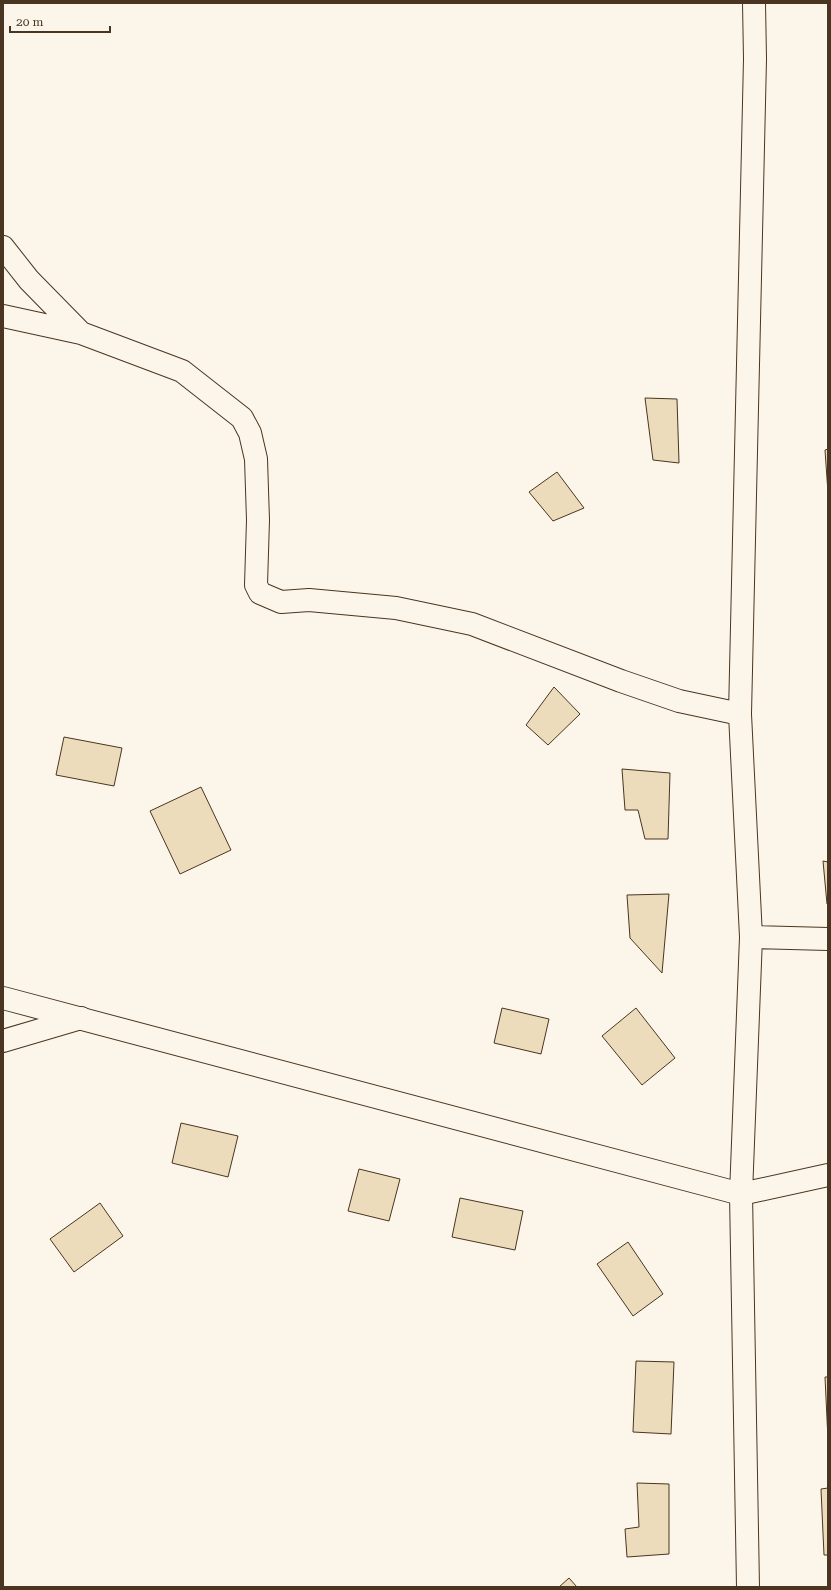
<svg xmlns="http://www.w3.org/2000/svg" width="831" height="1590" font-family="'Roboto Serif',serif">
	<rect width="100%" height="100%" fill="#fbf6e9"/>
	<path fill="#ecdcbc" stroke="#4a3520" d="M 645,398 L 677,399 L 679,463 L 653,460 Z
		M 828,449 L 828,493 L 825,450 Z
		M 557,472 L 584,508 L 553,521 L 529,492 Z
		M 554,687 L 580,714 L 548,745 L 526,725 Z
		M 64,737 L 122,748 L 114,786 L 56,775 Z
		M 622,769 L 670,773 L 668,839 L 645,839 L 638,810 L 625,810 Z
		M 201,787 L 231,850 L 180,874 L 150,811 Z
		M 823,861 L 828,862 L 828,904 L 827,904 Z
		M 669,894 L 662,973 L 630,938 L 627,895 Z
		M 502,1008 L 549,1019 L 541,1054 L 494,1043 Z
		M 636,1008 L 675,1058 L 642,1085 L 602,1036 Z
		M 181,1123 L 238,1136 L 228,1177 L 172,1163 Z
		M 359,1169 L 400,1179 L 389,1221 L 348,1211 Z
		M 460,1198 L 523,1211 L 515,1250 L 452,1237 Z
		M 100,1203 L 123,1236 L 74,1272 L 50,1239 Z
		M 628,1242 L 663,1294 L 633,1316 L 597,1264 Z
		M 636,1361 L 674,1362 L 671,1434 L 633,1432 Z
		M 825,1377 L 828,1377 L 828,1440 Z
		M 637,1483 L 669,1484 L 669,1554 L 627,1557 L 625,1529 L 639,1527 Z
		M 828,1488 L 828,1555 L 824,1555 L 821,1489 Z
		M 569,1578 L 577,1587 L 559,1587 Z"/>
	<g fill="none" stroke-linecap="round" stroke-linejoin="round">
		<defs>
			<path id="minor" d="M 754,3 L 755,59 L 740,714 L 751,937 L 741,1194 L 828,1175
				M 3,247 L 29,280 L 81,333 L 182,371 L 242,418 L 250,433 L 256,459 L 258,520 L 256,585 L 260,593 L 281,602 L 309,600 L 396,608 L 472,624 L 621,681 L 679,701 L 740,714
				M 3,316 L 81,333
				M 751,937 L 828,939
				M 3,1041 L 81,1018"/>
			<path id="primary" d="M 3,998 L 741,1194 L 748,1587"/>
		</defs>
		<use href="#minor" stroke="#4a3520" stroke-width="24"/>
		<use href="#primary" stroke="#4a3520" stroke-width="24"/>
		<use href="#minor" stroke="#fbf6e9" stroke-width="22"/>
		<use href="#primary" stroke="#fbf6e9" stroke-width="22"/>
	</g>
	<rect width="831" height="1590" fill="none" stroke="#4a3520" stroke-width="8"/>
	<path d="M10 26v6h100v-6" fill="none" stroke="#4a3520" stroke-width="2"/>
	<text x="16" y="26" font-size="12" fill="#4a3520" stroke="#fbf6e9" stroke-width="3" paint-order="stroke">20 m</text>
</svg>
